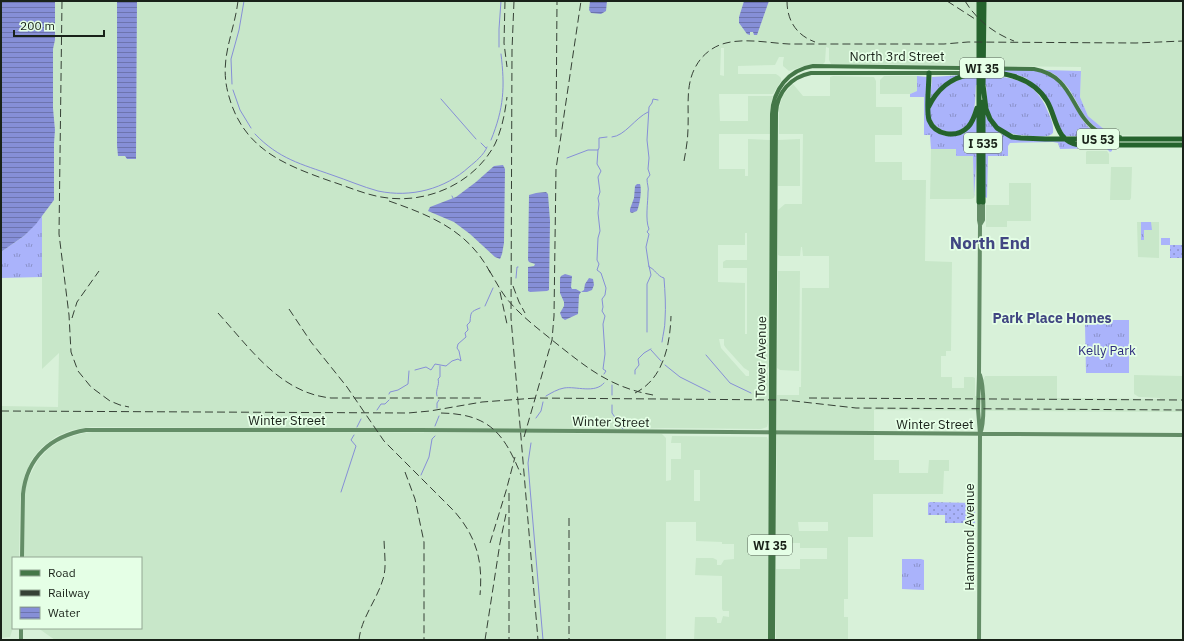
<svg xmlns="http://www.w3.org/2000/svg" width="1184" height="641" font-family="'IBM Plex Sans',sans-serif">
	<defs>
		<pattern id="grass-tufts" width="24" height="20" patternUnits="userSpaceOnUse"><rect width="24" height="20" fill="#aab3fb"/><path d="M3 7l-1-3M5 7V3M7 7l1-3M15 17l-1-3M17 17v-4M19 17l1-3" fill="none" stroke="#8a91ca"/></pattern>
		<pattern id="garden-dots" width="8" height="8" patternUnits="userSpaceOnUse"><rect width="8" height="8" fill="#aab3fb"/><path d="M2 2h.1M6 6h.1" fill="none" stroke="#8a91ca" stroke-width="1.8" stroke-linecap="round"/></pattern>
		<pattern id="water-rules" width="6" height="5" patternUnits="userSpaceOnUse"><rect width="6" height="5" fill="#868fd7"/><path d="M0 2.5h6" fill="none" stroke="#6d74ae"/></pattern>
	</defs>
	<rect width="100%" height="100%" fill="#d8f1d9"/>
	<path fill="#c8e7c9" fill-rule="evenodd" d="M 55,1 L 117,1 L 117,146 L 118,156 L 125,156 L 136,159 L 137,1 L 744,1 L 739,17 L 739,23 L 744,30 L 753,32 L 754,35 L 759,30 L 769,1 L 1183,1 L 1183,136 L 1111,135 L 1088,116 L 1080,97 L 1081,67 L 831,64 L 829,60 L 829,48 L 826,47 L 825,62 L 822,65 L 804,66 L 789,71 L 783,66 L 783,62 L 784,57 L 779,57 L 775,65 L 738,66 L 738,74 L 776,74 L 779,76 L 781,78 L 781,81 L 773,94 L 719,94 L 720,121 L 748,121 L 748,96 L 773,96 L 770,108 L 770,134 L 719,134 L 719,169 L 745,169 L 745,176 L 748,176 L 748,139 L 770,140 L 770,365 L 767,370 L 768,376 L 769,380 L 768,423 L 767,427 L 761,429 L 665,428 L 603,430 L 91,427 L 72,430 L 57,436 L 42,447 L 32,459 L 25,474 L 20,499 L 19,558 L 13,558 L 13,628 L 10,637 L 1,638 L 1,406 L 58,407 L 59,353 L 42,369 L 42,216 L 54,200 L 54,144 L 55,130 L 53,108 L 53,49 L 55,40 ZM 721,48 L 724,48 L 724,76 L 720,75 ZM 745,233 L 747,233 L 747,260 L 726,260 L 723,262 L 723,268 L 747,268 L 747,334 L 745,334 L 745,283 L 718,282 L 718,245 L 745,245 ZM 719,339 L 724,339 L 724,345 L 726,348 L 744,368 L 749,371 L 749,376 L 746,376 L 721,348 Z
		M 833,76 L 874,77 L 876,81 L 876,107 L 902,107 L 902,135 L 875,135 L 875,162 L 902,162 L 902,180 L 926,180 L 925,261 L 952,262 L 951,351 L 946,351 L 946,356 L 941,356 L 941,377 L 952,377 L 952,388 L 964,388 L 964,377 L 973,377 L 975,378 L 975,396 L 984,397 L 984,378 L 985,376 L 1057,376 L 1057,398 L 1160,399 L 1160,398 L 1139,397 L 1134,394 L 1134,375 L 1183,376 L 1183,412 L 874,410 L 874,460 L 899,460 L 899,473 L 928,473 L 929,460 L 949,460 L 949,471 L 944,471 L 943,494 L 873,494 L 873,537 L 848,537 L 848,599 L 844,599 L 844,617 L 848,617 L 848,640 L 776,640 L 776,569 L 800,569 L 800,559 L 827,559 L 827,548 L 800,548 L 800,543 L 776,543 L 777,395 L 799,395 L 799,387 L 801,387 L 802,288 L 829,288 L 829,256 L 803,256 L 802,247 L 801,247 L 800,256 L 780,256 L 778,255 L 778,210 L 785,204 L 802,204 L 803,134 L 779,134 L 779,108 L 783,95 L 793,84 L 803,96 L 830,96 L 830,77 ZM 798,522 L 828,522 L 828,531 L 799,531 Z
		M 884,76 L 917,76 L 917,91 L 910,94 L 880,94 L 880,80 Z
		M 800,139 L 800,186 L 778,186 L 778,140 Z
		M 931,149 L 956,149 L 973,156 L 974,198 L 971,199 L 930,199 Z
		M 1087,151 L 1107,151 L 1109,154 L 1109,164 L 1086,164 L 1086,152 Z
		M 1111,167 L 1132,167 L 1131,198 L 1130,200 L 1110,200 Z
		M 1009,183 L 1031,183 L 1031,221 L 1007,221 L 1007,227 L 986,227 L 986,205 L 1009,205 Z
		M 1137,222 L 1159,222 L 1159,258 L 1138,257 Z
		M 778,271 L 800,271 L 799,371 L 780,370 L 777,368 Z
		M 101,431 L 542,433 L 662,434 L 666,438 L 666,481 L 671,480 L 671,459 L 681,459 L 681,443 L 671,443 L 672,436 L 767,437 L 768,440 L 768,640 L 694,640 L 695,617 L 715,617 L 717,619 L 717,623 L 721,623 L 723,616 L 729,617 L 729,611 L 723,611 L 722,609 L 722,576 L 695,575 L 696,558 L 713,558 L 717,560 L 717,565 L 721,565 L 724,560 L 734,559 L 734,544 L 722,544 L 722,542 L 696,541 L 696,522 L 666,522 L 666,640 L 55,640 L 38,628 L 141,628 L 141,558 L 24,558 L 25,494 L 27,481 L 38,460 L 48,449 L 63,439 L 84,433 ZM 694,470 L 700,470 L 700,501 L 694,501 Z"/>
	<path fill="url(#grass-tufts)" d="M 992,69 C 1007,70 1030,68 1044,73 C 1066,82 1072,106 1085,123 C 1089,129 1096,132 1101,137 L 1065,136 L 1036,86 L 1026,78 L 1015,74 L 1007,72 L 993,71 Z
		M 1045,70 L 1081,71 L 1080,97 L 1088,116 L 1111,135 C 1078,124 1081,97 1059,78 C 1055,74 1050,72 1045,70 Z
		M 962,75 L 955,78 L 930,102 L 932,77 Z
		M 917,76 L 927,77 L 928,118 L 945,136 L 957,136 L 978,114 L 977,151 L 974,198 L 973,156 L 956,156 L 956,149 L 931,149 L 930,135 L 924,135 L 924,97 L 910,97 L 910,94 L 917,91 Z
		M 972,76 C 1005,76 1034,75 1048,112 C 1051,119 1054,125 1053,133 C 1048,138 1040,136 1033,136 C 1016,136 998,133 990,116 C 986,107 987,95 986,85 L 976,85 C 975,96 976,108 971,119 C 969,124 964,128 958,131 C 945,136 927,124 930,109 C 935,90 954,80 972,76 Z
		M 984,106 L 1002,134 L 1063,140 L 1069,144 L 1112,147 L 1112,151 L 1110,152 L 1106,148 L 1060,149 L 1058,143 L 1053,142 L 1010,143 L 1008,146 L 1008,156 L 988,156 L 987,198 L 985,197 Z
		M 42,216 L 42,277 L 1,278 L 1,252 L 24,236 Z
		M 1141,222 L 1151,222 L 1152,230 L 1144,230 L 1144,240 L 1141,240 Z
		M 1086,320 L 1129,320 L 1129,373 L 1086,373 L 1085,325 Z
		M 902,559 L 921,559 L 924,560 L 924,590 L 902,589 Z"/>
	<path fill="url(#garden-dots)" d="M 1170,245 L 1182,245 L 1182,258 L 1170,258 Z
		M 930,502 L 974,503 L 975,504 L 975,523 L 945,523 L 945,515 L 928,515 L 928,503 Z"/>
	<path fill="#aab3fb" d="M 1161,238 L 1170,238 L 1170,245 L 1161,245 Z"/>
	<path fill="url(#water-rules)" d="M 1,1 L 55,1 L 55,40 L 53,49 L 53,108 L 55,130 L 54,144 L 54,200 L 36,224 L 24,236 L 1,252 Z
		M 117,1 L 137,1 L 136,159 L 127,159 L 125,156 L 118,156 L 117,146 Z
		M 590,1 L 607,1 L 606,11 L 601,14 L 591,13 L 589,10 Z
		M 744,1 L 769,1 L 757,35 L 754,35 L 753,32 L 750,32 L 750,35 L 747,34 L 739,23 L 739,17 Z
		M 503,165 L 505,169 L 504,243 L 502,254 L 500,259 L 495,257 L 470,234 L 454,222 L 428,211 L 430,207 L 456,197 L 476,182 L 494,166 Z
		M 637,184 L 640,184 C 642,190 640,204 637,211 L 632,213 L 630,212 L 630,209 L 634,198 L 635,186 Z
		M 546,192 L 548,194 L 550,221 L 549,290 L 547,291 L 530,292 L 528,291 L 528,267 L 534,266 L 535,264 L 529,262 L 528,260 L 529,196 L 529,195 L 536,193 Z
		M 565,274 L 572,276 L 571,287 L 572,289 L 576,289 L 581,292 L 584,290 L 585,284 L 589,278 L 593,279 L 594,285 L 592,290 L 587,292 L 581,292 L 579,295 L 578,314 L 565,320 L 562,318 L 560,313 L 564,306 L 564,302 L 560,293 L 560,278 L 561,276 Z"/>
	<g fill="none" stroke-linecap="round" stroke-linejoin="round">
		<path stroke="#868fd7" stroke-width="1" d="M 499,47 L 499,29 L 501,1
			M 232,84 L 231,59 L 239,30 L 244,1
			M 233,90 L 240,110 L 251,128
			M 441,99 L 476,139
			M 658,100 L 653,99 L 652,103 L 649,107 L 647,140 L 649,158 L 648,169 L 650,175 L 647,179 C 647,184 649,188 648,192 C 648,202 645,220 649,229 L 647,232 L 649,234 L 646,247 L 649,267 C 655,269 657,276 664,278 C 665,292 666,306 665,320 C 665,328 663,334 662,342
			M 255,134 C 279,159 301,164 332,175 C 347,180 363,187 378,191 C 411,198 445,189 469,167 C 475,162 484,155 487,147
			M 612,137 C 625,136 635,118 648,112
			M 491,140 C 504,108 505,87 501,54
			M 481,143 L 486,148
			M 598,150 L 597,164 L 601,171 L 598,177 L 600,192 L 598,198 L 599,204 L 598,213 L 600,231 L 598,238 L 597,260 L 599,264 L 597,270 L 601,273 L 606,288 L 605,295 L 602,299 L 603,307 L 602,311 L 605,316 L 603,324 L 605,354 L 603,369 L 606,371 L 604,374
			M 567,158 L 588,150 L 598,150 L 599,148 L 599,138 L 607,137
			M 452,196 L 453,198
			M 516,278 L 517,267 L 518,267
			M 485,306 L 493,288
			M 647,332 L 647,284 L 651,275 L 649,266
			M 651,350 L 661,361
			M 706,355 L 730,383 L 751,393
			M 665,365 L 680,377 L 710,392
			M 415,370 L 426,367 L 431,370 L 435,364 L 446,366 L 452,361 L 458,359 L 461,361 L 459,351 L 457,348 L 458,344 L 466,337 L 465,333 L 468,330 L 467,325 L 470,322 C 471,312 470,312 480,308
			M 635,374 L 635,370 L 639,365 L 638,359 L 644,353 L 649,350 L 651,349
			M 612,385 L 612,395
			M 389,394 L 390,392 L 398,390 L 408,384 L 409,371
			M 437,396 C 435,390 440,385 438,379 L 440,377 L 440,366
			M 546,396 C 551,393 558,389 564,388 C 576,386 595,394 604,383
			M 612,405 L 612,413 L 623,429
			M 437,408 L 437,403 L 439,400
			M 377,410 L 381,404 L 385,404 L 389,400
			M 536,418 L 541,411 L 543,402
			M 435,426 L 439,416
			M 357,427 L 361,419
			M 531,443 L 528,463 L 530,488 L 543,640
			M 421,475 L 429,457 L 432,439 L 435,436
			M 341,492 L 356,446 L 351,440 L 354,435"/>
		<path stroke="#648d67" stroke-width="4" d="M 979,202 L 979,220 L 980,225 L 979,374 L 978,409 L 980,434 L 979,640
			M 980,225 L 983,220 L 983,202
			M 980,375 C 984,386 985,423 980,434
			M 22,558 L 23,494 C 27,457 51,436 86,430 L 419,430 L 1183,435
			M 21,640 L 21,628"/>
		<path stroke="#447748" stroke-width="4" d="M 770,640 L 772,114 C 773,90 788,70 813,66 L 1034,69 C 1075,76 1070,115 1099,132 C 1105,136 1113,136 1120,137
			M 773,640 L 776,113 C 777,92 791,77 811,73 L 970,73"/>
		<path stroke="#25632d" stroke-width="5" d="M 929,73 C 929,85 926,109 929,120 C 935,135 956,139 968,127 C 973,122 975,115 977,108
			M 983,85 L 986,109 L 990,119 L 997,128 L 1012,137 L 1021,138 L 1045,139 L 1183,139
			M 983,88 L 984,1
			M 983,102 L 983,202
			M 928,108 C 937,89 950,78 971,74 C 998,69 1032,76 1047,101 C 1057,118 1055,141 1079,145 L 1183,145
			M 979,202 L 979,1"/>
		<path stroke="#364136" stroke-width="1" stroke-dasharray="8 4" stroke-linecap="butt" d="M 62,1 L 59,234 L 69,315 L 71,352 L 78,371 L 91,387 L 110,401 L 120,405 L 129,407
			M 238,1 C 234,34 219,58 228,93 C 242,148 282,164 330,181 C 349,187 368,196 388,198 C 430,203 475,182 495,144 C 502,129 505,113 507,97
			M 505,1 L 504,43 L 507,67
			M 514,1 L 512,50 L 511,318 L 538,640
			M 787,1 C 787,20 796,35 815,42
			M 947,1 L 975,19
			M 965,1 C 976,19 993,33 1014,41
			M 556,137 L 557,1
			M 684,161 C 686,150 688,139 688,128 C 689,107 685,85 696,66 C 702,55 713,46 726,43 C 746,38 769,43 789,44 C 841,44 892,44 944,44 L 968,42 L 1136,43 L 1183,41
			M 389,201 C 432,216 469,231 491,274
			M 489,270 C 495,280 500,290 507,299 C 520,315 536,327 552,340 C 586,367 609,387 653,395
			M 513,286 L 519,302 L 525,313
			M 500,292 L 507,324
			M 289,309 L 311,342 L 347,387 L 384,441 L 454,511 C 477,537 483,562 480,595
			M 218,313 C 250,348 280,393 331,398 L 481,398
			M 72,318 L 77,302 L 99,271
			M 635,393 C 663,379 670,346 671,316
			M 809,398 L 1183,400
			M 1,411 L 408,413 L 430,411 L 482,402 L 536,398 L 785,400 L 856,408 L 1183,410
			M 441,413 C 489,414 504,433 521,475
			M 524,437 L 552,340 L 554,316 L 556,169 L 581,1
			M 405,472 L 415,499 L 424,542 L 424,640
			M 509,493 L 509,640
			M 569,518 L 569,640
			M 490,543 L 506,491 L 515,457
			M 359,640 C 361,618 377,600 383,579 C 387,567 384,551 384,538
			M 485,640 L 500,543 L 506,514"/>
	</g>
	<g text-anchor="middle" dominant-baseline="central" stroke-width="3.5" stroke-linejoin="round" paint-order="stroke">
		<g fill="#e5ffe6" stroke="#566456" stroke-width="1">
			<rect x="960" y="58" width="44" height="20" rx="3"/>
			<rect x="1077" y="129" width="42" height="20" rx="3"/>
			<rect x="964" y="133" width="38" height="20" rx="3"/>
			<rect x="748" y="535" width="44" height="20" rx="3"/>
		</g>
		<g font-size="12" font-weight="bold" fill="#192219">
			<text x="982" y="68">WI 35</text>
			<text x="1098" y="139">US 53</text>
			<text x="983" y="143">I 535</text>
			<text x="770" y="545">WI 35</text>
		</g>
		<g font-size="13" fill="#192219" stroke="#e5ffe6">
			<text x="897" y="56">North 3rd Street</text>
			<text transform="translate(761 357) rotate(-89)">Tower Avenue</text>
			<text x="287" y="420">Winter Street</text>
			<text transform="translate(611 422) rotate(1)">Winter Street</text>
			<text x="935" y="424">Winter Street</text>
			<text transform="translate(969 537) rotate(-90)">Hammond Avenue</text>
		</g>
		<g font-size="13" fill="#2d2b7f" stroke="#e5ffe6">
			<text x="1107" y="350">Kelly Park</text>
		</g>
		<g font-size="14" font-weight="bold" fill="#414682" stroke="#e5ffe6">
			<text x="1052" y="318">Park Place Homes</text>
		</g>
		<g font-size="17" font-weight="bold" fill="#414682" stroke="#e5ffe6">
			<text x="990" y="243">North End</text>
		</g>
	</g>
	<rect width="1184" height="641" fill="none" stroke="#192219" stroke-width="4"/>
	<rect x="12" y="557" width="130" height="72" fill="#e5ffe6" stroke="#93a794"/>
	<rect x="20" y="570" width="20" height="6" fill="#447748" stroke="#93a794"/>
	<text x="48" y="577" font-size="12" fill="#192219">Road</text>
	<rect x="20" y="590" width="20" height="6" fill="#364136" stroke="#93a794"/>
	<text x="48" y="597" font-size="12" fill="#192219">Railway</text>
	<rect x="20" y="607" width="20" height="12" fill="url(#water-rules)" stroke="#93a794"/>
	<text x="48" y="617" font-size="12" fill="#192219">Water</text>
	<path d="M14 30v6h90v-6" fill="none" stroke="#192219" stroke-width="2"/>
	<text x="20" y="30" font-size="12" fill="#192219" stroke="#e5ffe6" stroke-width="3" paint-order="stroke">200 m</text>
</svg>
